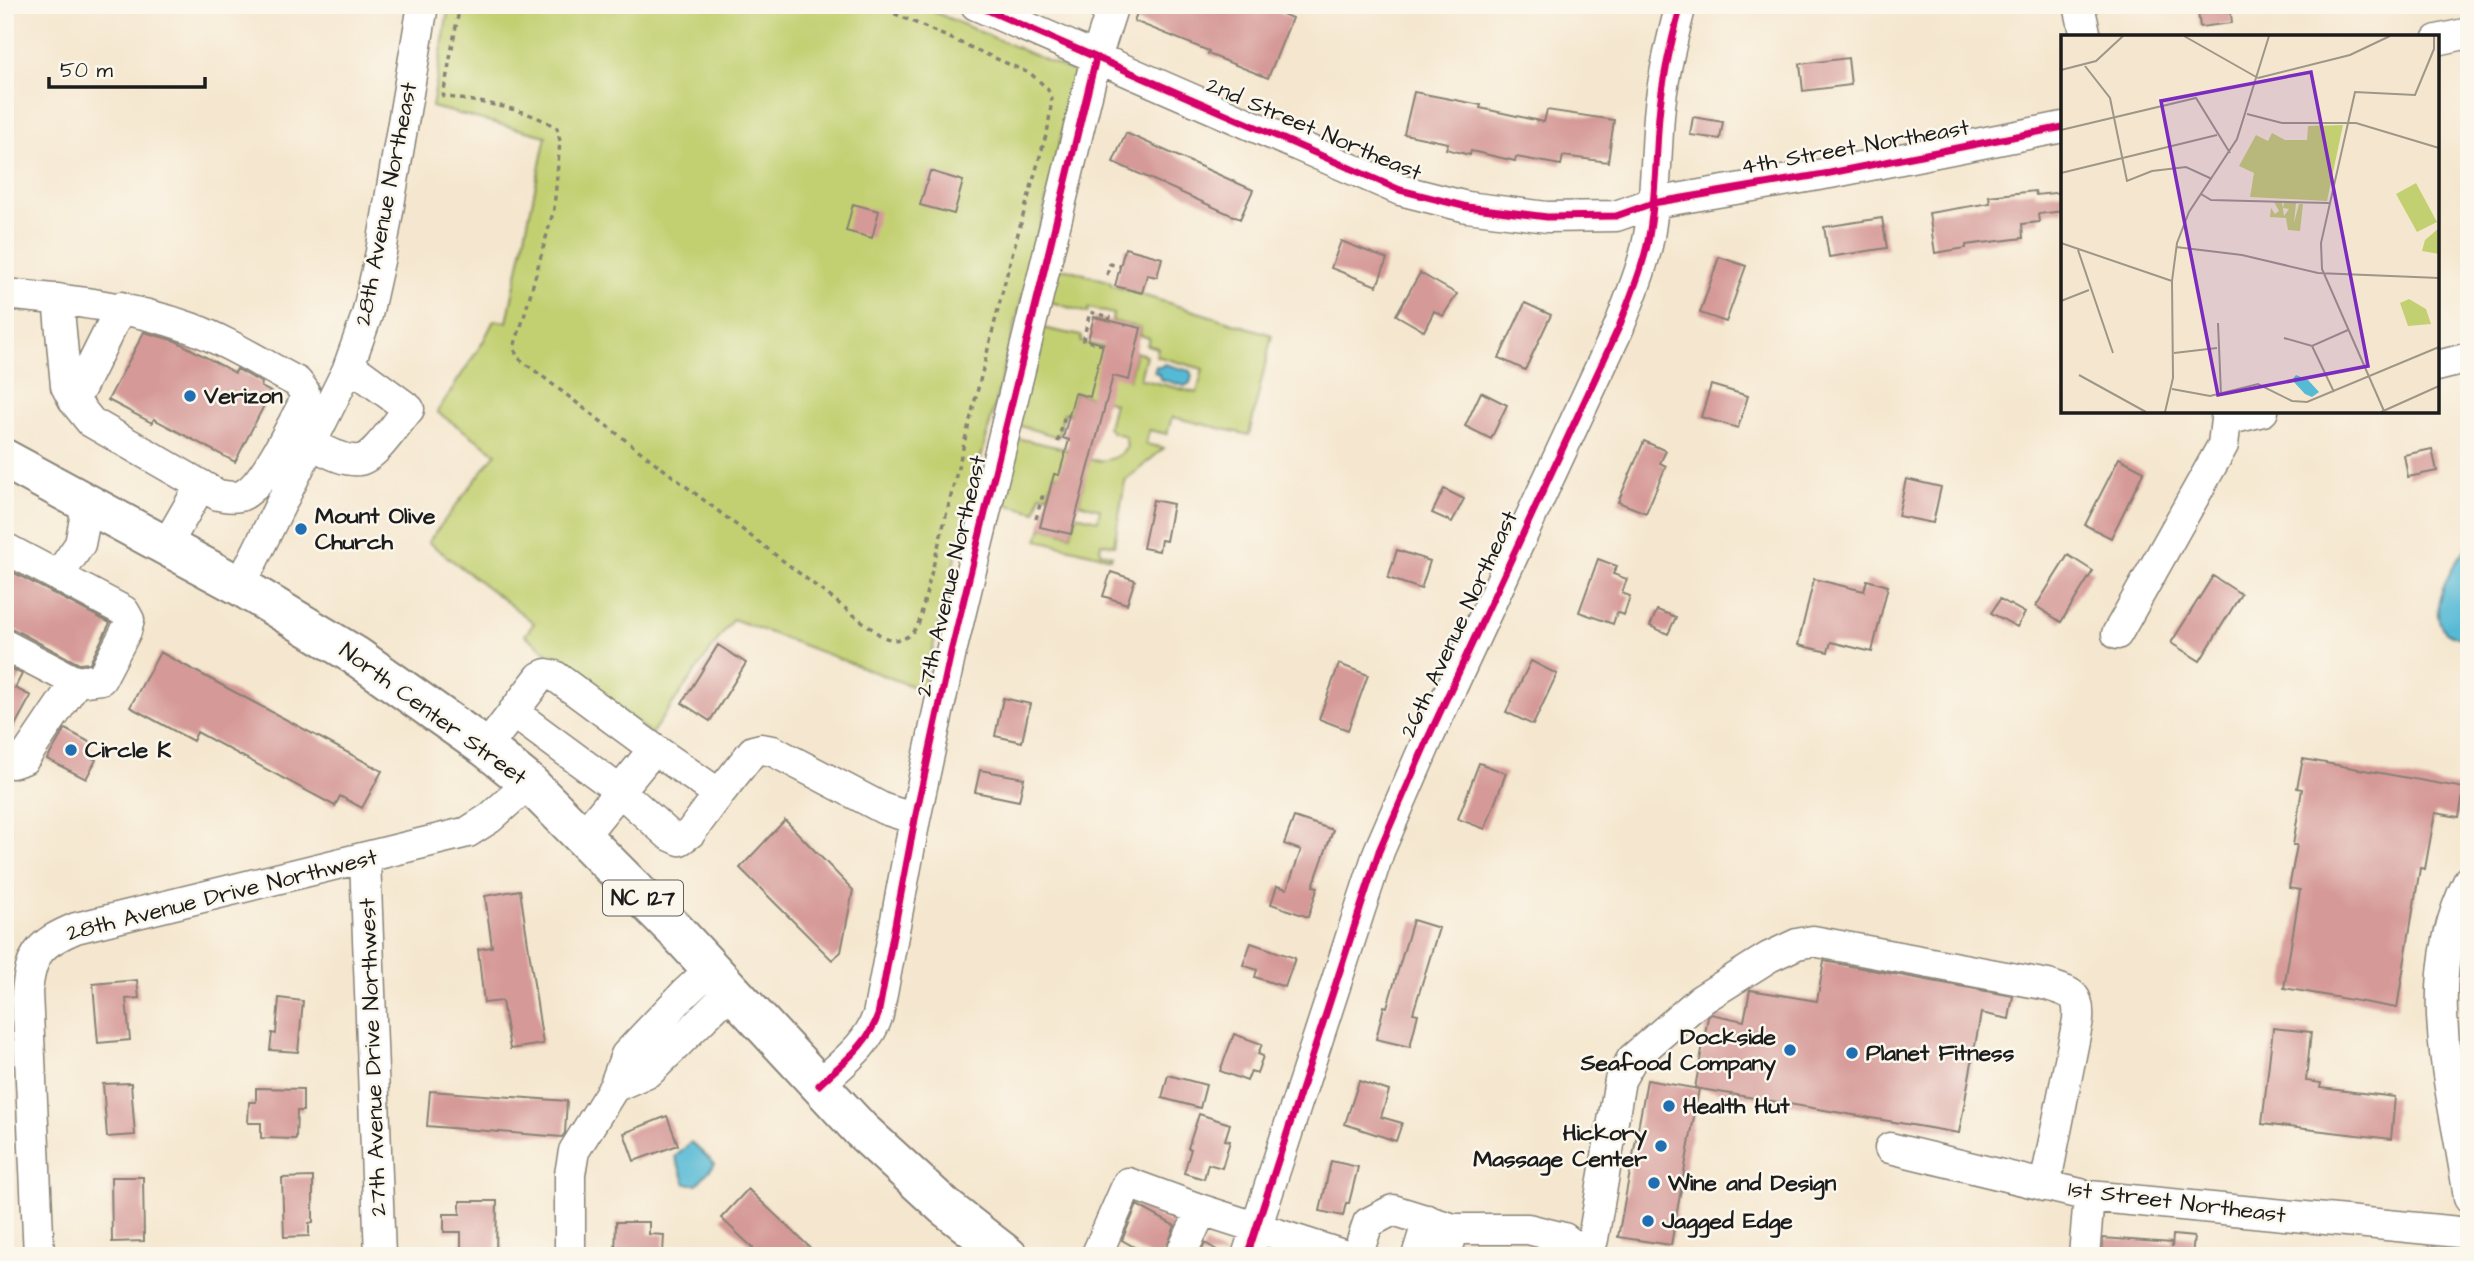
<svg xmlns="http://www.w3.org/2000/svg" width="2474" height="1261" font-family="'Architects Daughter',sans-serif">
	<rect width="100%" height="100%" fill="#fbf7ec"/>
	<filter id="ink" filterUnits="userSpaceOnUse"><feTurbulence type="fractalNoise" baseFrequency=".0143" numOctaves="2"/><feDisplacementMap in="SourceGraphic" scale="14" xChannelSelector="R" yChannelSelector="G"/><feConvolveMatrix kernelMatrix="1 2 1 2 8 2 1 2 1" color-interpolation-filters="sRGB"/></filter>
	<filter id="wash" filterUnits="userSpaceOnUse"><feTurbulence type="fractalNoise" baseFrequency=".00686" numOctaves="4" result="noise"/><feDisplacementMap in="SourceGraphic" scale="28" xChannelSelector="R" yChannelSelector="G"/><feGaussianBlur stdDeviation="1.57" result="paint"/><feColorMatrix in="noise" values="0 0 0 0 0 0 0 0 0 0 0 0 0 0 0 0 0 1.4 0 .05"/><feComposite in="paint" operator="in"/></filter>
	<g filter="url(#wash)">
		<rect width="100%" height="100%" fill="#f5e7cf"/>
		<path fill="#c3d072" stroke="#707647" stroke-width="2" d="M 449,5 L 918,5 L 1076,73 L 1042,219 L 922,690 L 733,619 L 651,734 L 525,635 L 534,623 L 428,542 L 496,453 L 437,412 L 483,342 L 494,320 L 507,322 L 546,136 L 432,107 Z
			M 1058,269 L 1067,269 L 1111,282 L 1110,285 L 1272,335 L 1249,435 L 1172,417 L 1167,434 L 1149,430 L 1146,444 L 1164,448 L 1125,481 L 1114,545 L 1101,543 L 1100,552 L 1112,555 L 1111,558 L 1038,540 L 1042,527 L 1071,535 L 1076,515 L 1098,520 L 1100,509 L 1079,503 L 1084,482 L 1054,474 L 1048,495 L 1041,494 L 1036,512 L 1001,503 L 1016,438 L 1066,449 L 1066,453 C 1086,460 1111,468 1127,447 L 1125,436 L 1112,432 L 1108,427 L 1114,403 L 1075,393 L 1070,414 L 1064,413 L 1058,437 L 1017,425 L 1042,328 L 1082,336 L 1081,342 L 1103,347 L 1129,379 L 1136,352 L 1146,355 L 1140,379 L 1197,393 L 1203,369 L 1156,356 L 1158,348 L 1147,345 L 1149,338 L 1140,335 L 1141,328 L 1112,321 L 1113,314 L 1089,308 L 1087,313 L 1048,301 Z"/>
		<path fill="#57bad5" stroke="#3a6b78" stroke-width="2" d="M 1164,364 L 1190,371 L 1192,376 L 1190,383 L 1185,386 L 1160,379 L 1159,374 L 1154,372 L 1156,366 L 1161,367 Z
			M 2469,544 L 2469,639 C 2410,635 2449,570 2469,544 Z
			M 691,1142 L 715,1164 L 697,1184 L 686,1184 L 675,1157 Z"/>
		<g id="blocks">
			<path fill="#d59997" d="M 1140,5 L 1261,5 L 1292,18 L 1268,78 L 1208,54 L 1209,51 L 1134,21 Z
				M 2197,5 L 2230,5 L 2232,23 L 2200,27 Z
				M 1848,58 L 1851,85 L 1803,91 L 1800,64 Z
				M 1414,92 L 1481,105 L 1480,108 L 1544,122 L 1547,110 L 1614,120 L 1608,162 L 1563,156 L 1561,165 L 1516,157 L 1515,161 L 1471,151 L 1470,155 L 1446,149 L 1448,143 L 1404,134 Z
				M 1693,117 L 1723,122 L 1720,139 L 1690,135 Z
				M 1126,133 L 1253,190 L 1240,219 L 1113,162 Z
				M 930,171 L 963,181 L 954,214 L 920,205 Z
				M 2035,191 L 2036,195 L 2063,192 L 2063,211 L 2038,214 L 2039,222 L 2022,224 L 2023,238 L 1966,245 L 1966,248 L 1935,253 L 1929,213 L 1990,203 L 1989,196 Z
				M 853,204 L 879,211 L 872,238 L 846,231 Z
				M 1882,218 L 1887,248 L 1829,257 L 1824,227 Z
				M 1341,241 L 1387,259 L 1377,286 L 1331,268 Z
				M 1125,248 L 1162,258 L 1157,277 L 1147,275 L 1142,293 L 1115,286 Z
				M 1719,257 L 1746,266 L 1726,322 L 1700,313 Z
				M 1420,273 L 1457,294 L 1443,316 L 1434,311 L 1424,331 L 1396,315 Z
				M 1525,303 L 1551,315 L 1525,370 L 1499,358 Z
				M 1094,317 L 1141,328 L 1129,380 L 1113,376 L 1071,534 L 1040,527 L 1054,474 L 1059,475 L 1069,440 L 1063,438 L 1075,393 L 1090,397 L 1103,344 L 1088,340 Z
				M 144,332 L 176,341 L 235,373 L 237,369 L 262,383 L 261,387 L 271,392 L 235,462 L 154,419 L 152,423 L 108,400 Z
				M 1711,385 L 1748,396 L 1738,428 L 1701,417 Z
				M 1481,392 L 1507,405 L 1491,439 L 1465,426 Z
				M 1644,441 L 1666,451 L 1660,463 L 1666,466 L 1646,513 L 1618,502 Z
				M 2432,449 L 2437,471 L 2408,477 L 2404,455 Z
				M 2119,458 L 2144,471 L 2111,538 L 2085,525 Z
				M 1906,479 L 1941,487 L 1933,523 L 1898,516 Z
				M 1444,489 L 1464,499 L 1452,522 L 1432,513 Z
				M 1153,500 L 1173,504 L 1166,541 L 1161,540 L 1159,551 L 1143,548 Z
				M 1397,550 L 1430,561 L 1421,589 L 1388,578 Z
				M 2068,555 L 2093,571 L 2061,622 L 2036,606 Z
				M 1598,559 L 1617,566 L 1613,574 L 1627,579 L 1622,593 L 1630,596 L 1624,615 L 1617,612 L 1613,624 L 1579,612 Z
				M 5,568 L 110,623 L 90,663 L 79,664 L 13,629 L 5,628 Z
				M 1111,572 L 1135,580 L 1127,604 L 1103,596 Z
				M 2213,576 L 2241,594 L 2200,661 L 2171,643 Z
				M 1814,579 L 1864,591 L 1867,580 L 1888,586 L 1872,652 L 1831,642 L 1828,652 L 1798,645 Z
				M 2000,599 L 2025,613 L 2017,627 L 1991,613 Z
				M 1657,610 L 1676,617 L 1668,634 L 1650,626 Z
				M 718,645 L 746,663 L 710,721 L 682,703 Z
				M 160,652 L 382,771 L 362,808 L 340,796 L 335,806 L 197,732 L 193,741 L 130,707 Z
				M 1531,661 L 1557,674 L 1533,725 L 1506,712 Z
				M 1339,664 L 1368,675 L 1348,730 L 1319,719 Z
				M 5,665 L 22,674 L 15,688 L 31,696 L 6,742 Z
				M 1003,698 L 1030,704 L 1022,742 L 995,736 Z
				M 65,729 L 93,744 L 87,755 L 96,760 L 86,779 L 47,759 Z
				M 2303,759 L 2464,788 L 2459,817 L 2435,813 L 2425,869 L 2420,868 L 2397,1008 L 2284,988 L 2300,890 L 2289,888 L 2297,845 L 2293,845 L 2302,789 L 2297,788 Z
				M 1479,763 L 1506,773 L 1485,829 L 1458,819 Z
				M 980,770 L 1024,778 L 1019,801 L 975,792 Z
				M 1294,817 L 1333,830 L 1313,886 L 1318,887 L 1308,917 L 1271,904 L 1277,886 L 1287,889 L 1301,850 L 1284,844 Z
				M 785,820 L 853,890 L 841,952 L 832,960 L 740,868 Z
				M 520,890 L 543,1044 L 510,1049 L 502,1001 L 484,1003 L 478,949 L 492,947 L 485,896 Z
				M 1413,920 L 1439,928 L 1413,1013 L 1418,1014 L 1410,1047 L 1376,1039 L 1384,1006 L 1387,1007 Z
				M 1251,943 L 1295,958 L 1285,987 L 1255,977 L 1257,970 L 1243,965 Z
				M 1824,961 L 2013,996 L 2009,1019 L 1981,1013 L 1959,1133 L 1695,1088 L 1708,1017 L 1711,1014 L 1744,1021 L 1750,990 L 1817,1001 Z
				M 137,980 L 139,998 L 126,999 L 130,1040 L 98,1043 L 93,984 Z
				M 279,998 L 303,1001 L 298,1052 L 270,1050 L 272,1033 L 276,1034 Z
				M 2273,1028 L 2311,1032 L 2306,1081 L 2321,1083 L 2320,1088 L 2395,1097 L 2391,1139 L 2262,1124 Z
				M 1234,1034 L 1262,1044 L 1258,1054 L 1263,1056 L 1257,1073 L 1251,1071 L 1247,1081 L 1220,1071 Z
				M 1168,1075 L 1206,1085 L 1200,1108 L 1162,1098 Z
				M 1647,1080 L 1699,1089 L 1671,1245 L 1618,1237 Z
				M 1359,1081 L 1389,1091 L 1381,1117 L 1402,1123 L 1396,1141 L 1345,1124 Z
				M 131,1083 L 135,1135 L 107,1137 L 103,1084 Z
				M 256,1088 L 303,1089 L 303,1111 L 297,1111 L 296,1139 L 261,1138 L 261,1123 L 248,1123 L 249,1102 L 256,1102 Z
				M 430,1091 L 567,1101 L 565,1133 L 562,1137 L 427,1126 Z
				M 1199,1114 L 1230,1124 L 1225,1140 L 1230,1141 L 1222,1168 L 1208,1164 L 1204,1179 L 1184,1173 L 1191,1149 L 1188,1148 Z
				M 667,1116 L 678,1145 L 634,1161 L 624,1133 Z
				M 1331,1161 L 1358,1167 L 1349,1203 L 1346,1203 L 1343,1216 L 1320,1211 Z
				M 111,1177 L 143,1177 L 144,1241 L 112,1242 Z
				M 313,1177 L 313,1222 L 309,1223 L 309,1236 L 284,1237 L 282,1178 Z
				M 748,1189 L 819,1256 L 746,1256 L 753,1248 L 721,1218 Z
				M 460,1201 L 497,1201 L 496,1256 L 461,1256 L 461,1232 L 444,1232 L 444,1214 L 460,1214 Z
				M 1137,1205 L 1175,1226 L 1163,1256 L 1150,1256 L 1122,1240 Z
				M 616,1222 L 649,1222 L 649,1234 L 664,1235 L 663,1253 L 654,1253 L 653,1256 L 615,1256 Z
				M 2173,1235 L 2194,1237 L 2192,1256 L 2102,1256 L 2103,1238 L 2172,1243 L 2172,1248 Z
				M 1205,1243 L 1227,1256 L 1200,1256 Z"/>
		</g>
	</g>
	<g filter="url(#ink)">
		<use href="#blocks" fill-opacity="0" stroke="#888276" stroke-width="2"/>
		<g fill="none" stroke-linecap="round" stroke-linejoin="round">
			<defs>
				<path id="minor" d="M 976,5 L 1400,190 L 1467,207 L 1547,217 L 1616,216 L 1653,203 L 1830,173 L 2063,127
					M 2079,5 L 2086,37
					M 2437,40 L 2469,33
					M 5,294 C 68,300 131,306 191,328 C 225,340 264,365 297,382 L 304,391 L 304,403 C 292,424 263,489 240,496 C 233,498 225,496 218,495 L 91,422 L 74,401 L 66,386 L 58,299
					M 2437,366 L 2469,358
					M 74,401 L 121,307
					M 2227,420 L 2263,411
					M 311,444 C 325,450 343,462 359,460 C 374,459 398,421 409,409 L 349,365
					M 166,546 L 201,485
					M 5,548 L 124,611 L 129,620 L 126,631 L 101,679 L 76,682 L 24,759 L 12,763 L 5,759
					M 58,576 L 80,544 L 88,504
					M 240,586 L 347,371 L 367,315 L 381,252 L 423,5
					M 2117,634 L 2223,445 L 2227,411
					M 5,645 L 76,682
					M 513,712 L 620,791 L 669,835 L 680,840 L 690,833 L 719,794 L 654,749 L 582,837
					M 486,748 L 540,677 L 546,674 L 555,676 L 654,749
					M 719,794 L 753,751 L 761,749 L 773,751 L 884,809 L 915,819
					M 365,859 L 380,1256
					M 2469,880 C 2416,985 2454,1090 2469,1198
					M 819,1085 C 842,1063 868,1045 878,1015 L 915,819 L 951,652 L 1096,58 L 1113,5
					M 614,1087 L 650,1071 L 732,990
					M 1890,1148 L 2089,1196 L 2469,1233
					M 39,1256 L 27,992 C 31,953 40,943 76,928 L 468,832 L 490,818 L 529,783
					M 570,1256 L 570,1174 L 574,1151 L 614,1087 L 626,1055 L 685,993 L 712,968
					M 1096,1256 L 1128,1183 L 1202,1210 L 1346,1256
					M 1180,1256 L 1202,1210
					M 1247,1256 L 1379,851 L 1429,736 L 1619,327 C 1631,295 1645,263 1650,230 C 1656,192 1656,154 1659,116 C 1662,79 1671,42 1681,5
					M 1357,1256 L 1368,1223 L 1393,1210 L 1454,1229
					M 1417,1256 L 1428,1220
					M 1445,1256 L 1454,1229 L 1528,1229 L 1564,1238 L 1587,1256
					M 1588,1256 L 1593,1239 L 1620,1080 L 1632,1059 L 1699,1001 L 1769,957 L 1797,944 L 1813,941 L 2048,985 C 2071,993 2080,993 2078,1020 L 2045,1186
					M 2084,1256 L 2089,1196"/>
				<path id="major" d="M 5,459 L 240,586 L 356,656 L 486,748 L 529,783 L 675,930 L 861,1130 L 945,1207 L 1008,1256"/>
			</defs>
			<use href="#minor" stroke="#888276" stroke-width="33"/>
			<use href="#major" stroke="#888276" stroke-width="42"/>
			<path stroke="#888276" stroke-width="3.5" stroke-dasharray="5 5" stroke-linecap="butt" d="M 460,5 L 443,96 C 481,103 523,106 557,128 L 560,141 L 554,209 L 524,317 L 514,347 L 517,357 L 880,635 C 896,644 911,640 919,622 L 1011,258 L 1048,128 L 1052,98 L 1047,88 L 1031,74 L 875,5
				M 1107,275 L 1110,264 L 1120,266
				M 1103,345 L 1083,340 L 1090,312 L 1110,317 L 1109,320
				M 1058,442 L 1065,415 L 1069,416
				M 1036,519 L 1042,497 L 1047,498"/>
			<use href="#minor" stroke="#fff" stroke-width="30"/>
			<use href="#major" stroke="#fff" stroke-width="38"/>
			<defs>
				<path id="cycleway" d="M 976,5 L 1400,190 L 1467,207 L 1547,217 L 1616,216 L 1653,203 L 1830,173 L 2063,127
					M 819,1085 C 842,1063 868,1045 878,1015 L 915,819 L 951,652 L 1096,58
					M 1247,1256 L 1379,851 L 1429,736 L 1619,327 C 1631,295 1645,263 1650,230 C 1656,192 1656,154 1659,116 C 1662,79 1671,42 1681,5"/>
			</defs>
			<use href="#cycleway" stroke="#fbf7ec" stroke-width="11"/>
			<use href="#cycleway" stroke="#d6006c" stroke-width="7"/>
		</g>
	</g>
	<g fill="#1f6fb2" stroke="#fbf7ec" stroke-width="2.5">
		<circle cx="190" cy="396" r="7"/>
		<circle cx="301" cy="529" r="7"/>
		<circle cx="71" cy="750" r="7"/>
		<circle cx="1790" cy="1050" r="7"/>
		<circle cx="1852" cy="1053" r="7"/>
		<circle cx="1669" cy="1106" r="7"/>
		<circle cx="1661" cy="1146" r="7"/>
		<circle cx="1654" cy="1183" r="7"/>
		<circle cx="1648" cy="1221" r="7"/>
	</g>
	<g text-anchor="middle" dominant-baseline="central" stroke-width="5" stroke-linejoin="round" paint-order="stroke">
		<rect fill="#fbf7ec" stroke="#5f5e5a" stroke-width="2" x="603" y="880.5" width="80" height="35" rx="5"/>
		<g font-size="21" font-weight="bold" fill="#1c1c1c">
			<text x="643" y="898">NC 127</text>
		</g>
		<g font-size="23" fill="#1c1c1c" stroke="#fbf7ec">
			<text transform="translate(1314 129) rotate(23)">2nd Street Northeast</text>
			<text transform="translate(1855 147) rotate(-10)">4th Street Northeast</text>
			<text transform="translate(386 204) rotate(-79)">28th Avenue Northeast</text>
			<text transform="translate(951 576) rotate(-77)">27th Avenue Northeast</text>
			<text transform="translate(1459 624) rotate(-65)">26th Avenue Northeast</text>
			<text transform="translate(433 714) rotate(36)">North Center Street</text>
			<text transform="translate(222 895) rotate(-14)">28th Avenue Drive Northwest</text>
			<text transform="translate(373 1057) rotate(-92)">27th Avenue Drive Northwest</text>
			<text transform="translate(2177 1202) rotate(7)">1st Street Northeast</text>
		</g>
		<g font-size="23" font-weight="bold" fill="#1c1c1c" stroke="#fbf7ec" text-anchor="start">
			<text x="204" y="396">Verizon</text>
			<text x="315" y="516">Mount Olive<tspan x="315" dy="26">Church</tspan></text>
			<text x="85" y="750">Circle K</text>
			<text x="1776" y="1037" text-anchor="end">Dockside<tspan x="1776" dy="26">Seafood Company</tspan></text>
			<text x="1866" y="1053">Planet Fitness</text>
			<text x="1683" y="1106">Health Hut</text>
			<text x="1647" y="1133" text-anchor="end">Hickory<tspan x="1647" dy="26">Massage Center</tspan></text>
			<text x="1668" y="1183">Wine and Design</text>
			<text x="1662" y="1221">Jagged Edge</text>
		</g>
	</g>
	<g transform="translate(2061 35)">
		<rect width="378" height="378" fill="#f5e7cf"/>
		<path d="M 282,90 L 266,166 L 189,162 L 193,138 L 178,131 L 195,100 L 207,106 L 211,98 L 224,105 L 246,105 L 247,91 ZM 355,148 L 376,187 L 356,197 L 335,159 ZM 213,167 L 221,167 L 223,181 L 228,174 L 222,173 L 223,168 L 235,168 L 233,188 L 238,169 L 242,169 L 239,196 L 227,195 L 225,183 L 209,182 L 210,173 L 214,179 L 218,176 ZM 378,193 L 378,219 L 361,216 L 364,205 ZM 348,264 L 365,274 L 370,289 L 347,291 L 339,268 Z" fill="#c3d072"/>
		<path d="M 235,340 L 247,345 L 258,357 L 251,362 L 244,359 L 231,345 Z" fill="#57bad5"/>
		<path fill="none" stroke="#9e9687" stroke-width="2" d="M 123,1 L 197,43M 24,31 L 49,63 L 66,146 L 91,136 L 125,132 L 151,144M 0,35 L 35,26 L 62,1M 197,43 L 289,20 L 329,1M 186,79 L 221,88 L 295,88 L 378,113M 0,95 L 135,63 L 169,118M 0,138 L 156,100M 140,159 L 150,165 L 268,168M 0,208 L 111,246M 115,212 L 181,220 L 257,238 L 378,243M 17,215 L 52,318M 0,266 L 28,255M 157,288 L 160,359M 223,303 L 251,311 L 287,295M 251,311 L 273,357M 113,318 L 156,313M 18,340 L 85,377M 111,354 L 149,361 L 197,349 L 231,366 L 246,367 L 378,312M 323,376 L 261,234 L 260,208 L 294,57 L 354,60 L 373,14 L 373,1M 104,377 L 112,343 L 111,246 L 116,208 L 128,177 L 176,104 L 208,1M 320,377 L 378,351"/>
		<path fill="#7b2cbf" fill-opacity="0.15" stroke="#7b2cbf" stroke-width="3.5" d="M 250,37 L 307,331 L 157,360 L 100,66 Z"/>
		<rect width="378" height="378" fill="none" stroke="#1c1c1c" stroke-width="3.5"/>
	</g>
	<rect width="2474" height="1261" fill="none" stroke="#fbf7ec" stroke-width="28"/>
	<path d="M49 77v10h156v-10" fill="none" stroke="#1c1c1c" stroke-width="3.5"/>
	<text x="60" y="77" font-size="21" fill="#1c1c1c" stroke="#fbf7ec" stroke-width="5" paint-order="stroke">50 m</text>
</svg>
